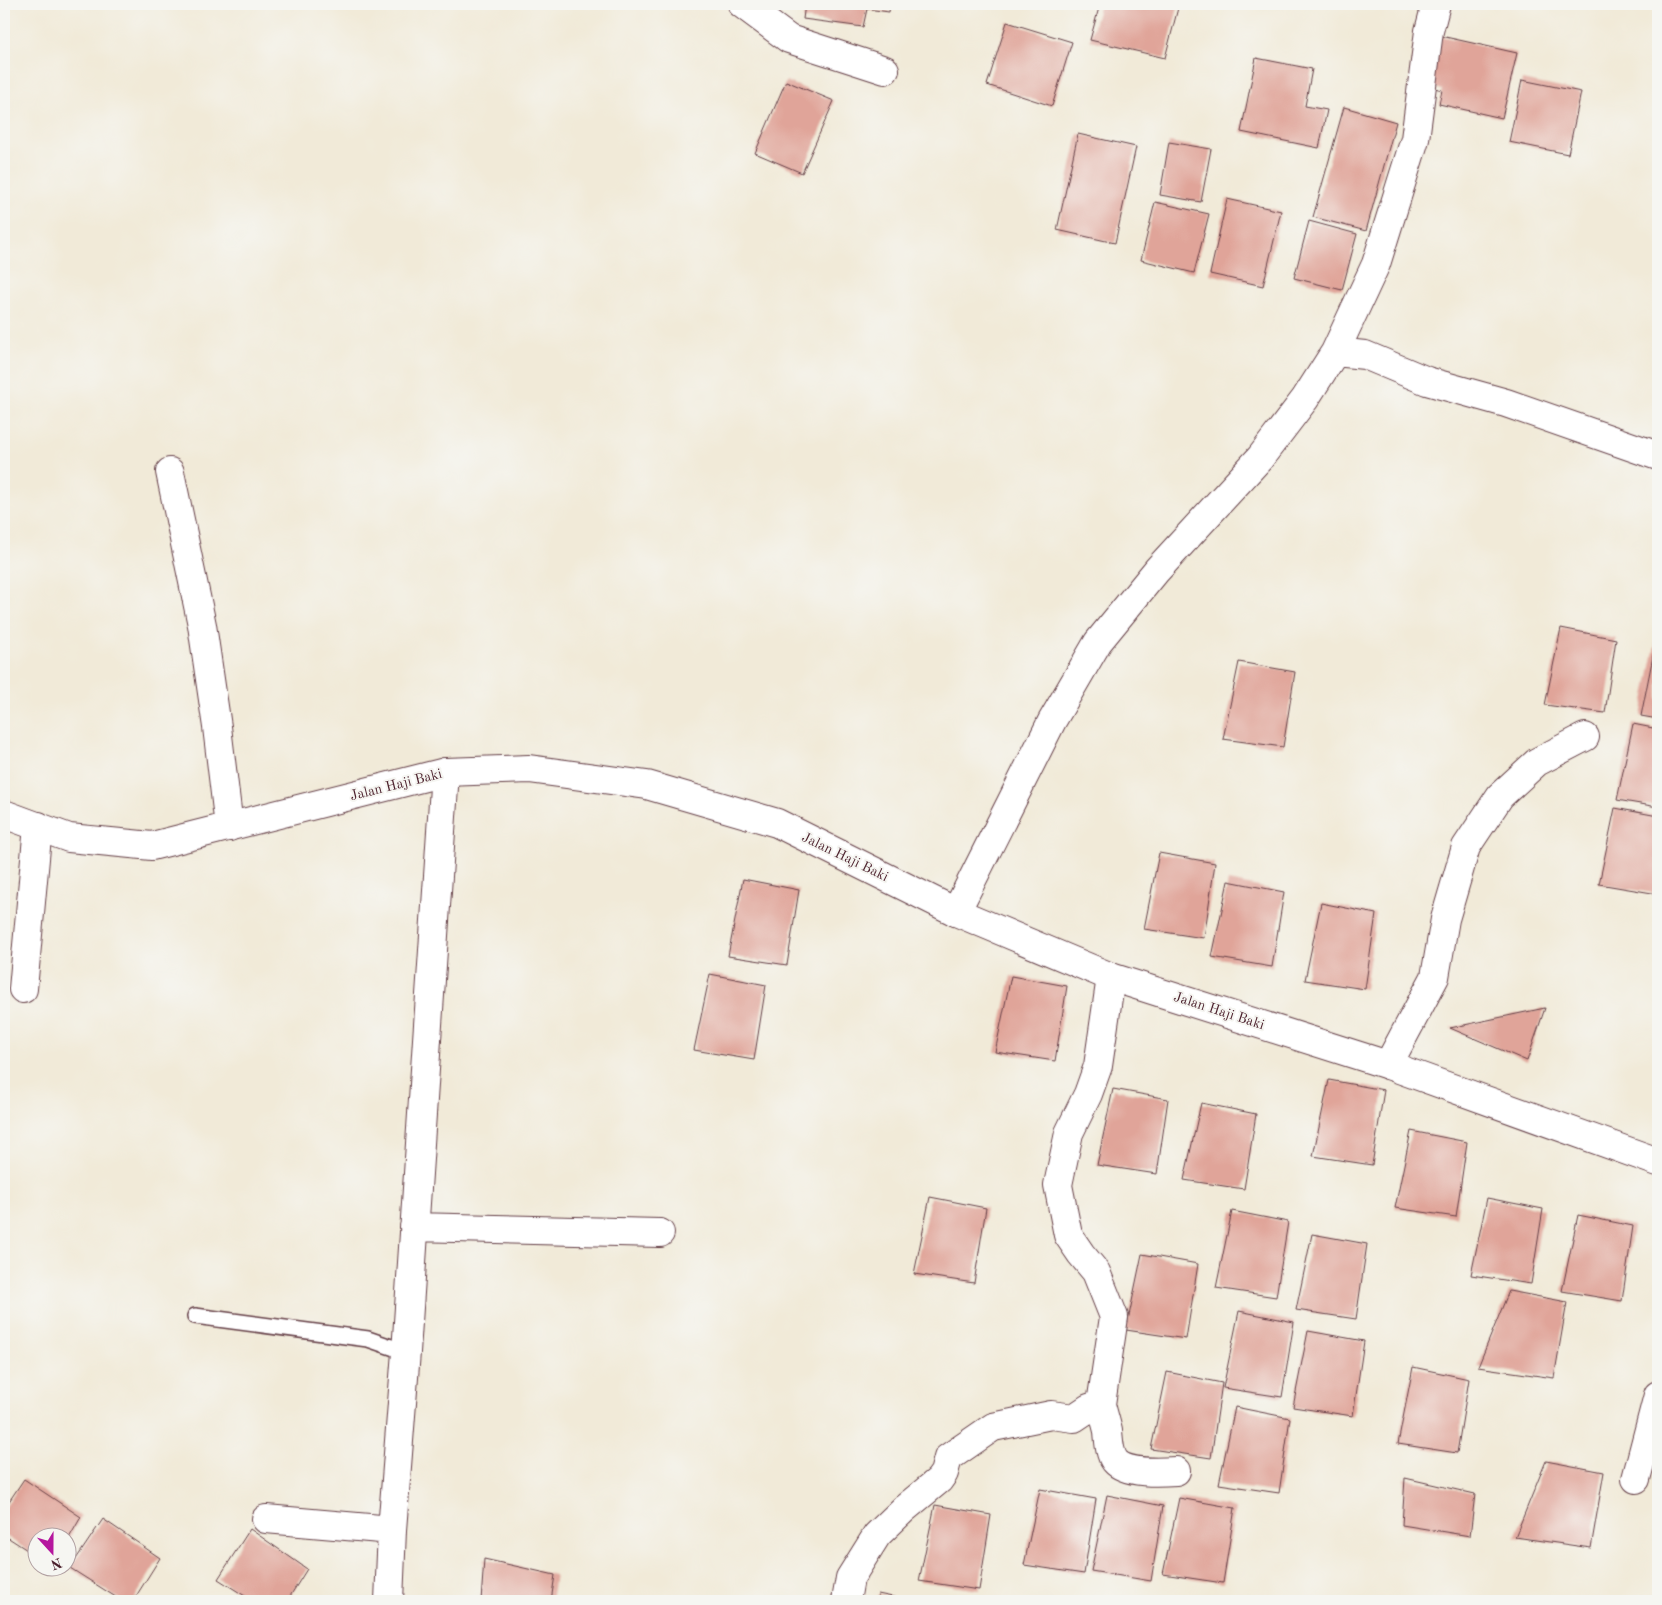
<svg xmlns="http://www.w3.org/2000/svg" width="1662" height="1605" font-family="'Old Standard TT',serif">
	<rect width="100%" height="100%" fill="#f6f6f2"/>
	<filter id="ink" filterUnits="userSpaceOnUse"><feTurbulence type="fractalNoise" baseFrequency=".02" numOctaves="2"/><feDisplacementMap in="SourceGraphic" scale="10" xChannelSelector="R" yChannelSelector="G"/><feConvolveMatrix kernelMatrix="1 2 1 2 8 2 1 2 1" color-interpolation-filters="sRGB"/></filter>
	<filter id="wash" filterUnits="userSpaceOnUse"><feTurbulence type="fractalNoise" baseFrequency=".0096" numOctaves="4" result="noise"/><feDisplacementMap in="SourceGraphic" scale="20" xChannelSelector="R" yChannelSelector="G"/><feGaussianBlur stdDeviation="1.12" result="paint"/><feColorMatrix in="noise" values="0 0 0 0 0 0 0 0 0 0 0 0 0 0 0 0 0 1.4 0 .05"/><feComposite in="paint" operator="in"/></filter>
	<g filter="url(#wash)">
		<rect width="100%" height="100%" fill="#f1ead8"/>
		<g id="blocks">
			<path fill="#e0a499" d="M 805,4 L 890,4 L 889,12 L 867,9 L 863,27 L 803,19 Z
				M 1100,4 L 1179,4 L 1165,58 L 1090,40 Z
				M 1007,22 L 1072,42 L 1052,106 L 987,85 Z
				M 1441,36 L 1517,53 L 1502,118 L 1439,104 L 1442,90 L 1428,86 Z
				M 1256,58 L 1312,69 L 1305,106 L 1327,110 L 1319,148 L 1241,132 Z
				M 1522,80 L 1581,92 L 1568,154 L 1509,142 Z
				M 786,81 L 834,101 L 802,173 L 755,153 Z
				M 1344,107 L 1396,122 L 1366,231 L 1313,217 Z
				M 1078,134 L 1136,147 L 1115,243 L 1057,230 Z
				M 1169,142 L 1211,149 L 1201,202 L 1160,195 Z
				M 1227,199 L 1281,211 L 1263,286 L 1210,274 Z
				M 1155,202 L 1209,214 L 1194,273 L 1141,260 Z
				M 1309,221 L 1357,234 L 1342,290 L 1294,278 Z
				M 1561,628 L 1616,639 L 1605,713 L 1545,705 Z
				M 1657,636 L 1658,636 L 1658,719 L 1641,716 Z
				M 1239,662 L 1295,672 L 1283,747 L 1223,739 Z
				M 1633,724 L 1658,729 L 1658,807 L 1617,800 Z
				M 1615,808 L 1658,816 L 1658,894 L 1599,884 Z
				M 1159,853 L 1215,863 L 1204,938 L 1144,929 Z
				M 743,879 L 799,890 L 787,965 L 728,956 Z
				M 1228,881 L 1284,892 L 1272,967 L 1212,957 Z
				M 1321,903 L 1376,914 L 1365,989 L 1305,980 Z
				M 710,974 L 766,985 L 754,1060 L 694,1050 Z
				M 1011,976 L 1067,986 L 1055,1061 L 995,1052 Z
				M 1545,1008 L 1527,1061 L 1450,1028 Z
				M 1329,1080 L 1384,1090 L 1372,1165 L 1313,1156 Z
				M 1113,1089 L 1168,1099 L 1157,1174 L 1097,1165 Z
				M 1201,1103 L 1256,1114 L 1244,1189 L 1184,1180 Z
				M 1411,1131 L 1467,1142 L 1456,1217 L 1395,1208 Z
				M 930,1197 L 986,1208 L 974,1283 L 914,1274 Z
				M 1487,1198 L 1543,1209 L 1531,1284 L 1471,1275 Z
				M 1232,1211 L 1288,1222 L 1276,1297 L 1216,1288 Z
				M 1578,1215 L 1633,1226 L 1622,1301 L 1562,1291 Z
				M 1312,1234 L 1367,1244 L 1356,1319 L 1296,1310 Z
				M 1142,1254 L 1198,1264 L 1186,1339 L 1126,1330 Z
				M 1509,1291 L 1567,1302 L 1554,1378 L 1478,1367 Z
				M 1239,1311 L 1294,1322 L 1282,1397 L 1223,1388 Z
				M 1308,1331 L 1364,1341 L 1353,1416 L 1293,1407 Z
				M 1413,1367 L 1469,1379 L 1457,1453 L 1398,1444 Z
				M 1167,1372 L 1222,1383 L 1211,1458 L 1151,1449 Z
				M 1235,1407 L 1290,1418 L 1279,1493 L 1219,1484 Z
				M 1546,1461 L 1604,1472 L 1591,1548 L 1515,1537 Z
				M 1405,1478 L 1475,1494 L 1470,1536 L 1402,1525 Z
				M 24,1479 L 81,1517 L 69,1538 L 38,1538 L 38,1557 L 4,1535 L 4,1509 Z
				M 1040,1489 L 1096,1499 L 1084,1574 L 1024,1565 Z
				M 1107,1495 L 1163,1506 L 1151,1581 L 1091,1571 Z
				M 1179,1498 L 1235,1508 L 1223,1583 L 1163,1574 Z
				M 935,1505 L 991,1515 L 979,1590 L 919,1581 Z
				M 103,1519 L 160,1558 L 133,1601 L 122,1601 L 70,1568 Z
				M 250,1529 L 307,1569 L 287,1601 L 253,1601 L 218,1579 Z
				M 484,1559 L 555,1575 L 551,1601 L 481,1601 Z
				M 878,1594 L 907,1600 L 907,1601 L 878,1601 Z"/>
		</g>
	</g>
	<g filter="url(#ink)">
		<use href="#blocks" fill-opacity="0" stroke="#633d45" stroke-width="1"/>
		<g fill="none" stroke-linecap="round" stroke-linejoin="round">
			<defs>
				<path id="service" d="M 195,1316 L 368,1339 L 406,1352"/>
				<path id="minor" d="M 742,4 L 789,39 L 885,70
					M 1335,352 L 1365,355 L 1427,381 L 1506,403 L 1658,456
					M 170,472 L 202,625 L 217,727 L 229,827
					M 956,912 L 1052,721 L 1098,642 L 1157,570 L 1260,458 L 1305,399 L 1335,352 L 1376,264 L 1415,139 L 1429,31 L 1436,4
					M 23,989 L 38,826
					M 1388,1065 L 1435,977 L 1445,919 L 1466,847 L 1500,796 L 1537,762 L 1585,737
					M 414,1227 L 660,1233
					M 1101,1404 L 1114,1317 L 1096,1272 L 1081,1254 L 1068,1235 L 1058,1185 L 1069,1133 L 1088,1094 L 1098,1066 L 1111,977
					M 1636,1479 L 1658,1395
					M 266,1519 L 392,1530
					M 389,1601 L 392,1530 L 406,1352 L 445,772
					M 846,1601 L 850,1578 L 877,1535 L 904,1509 L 939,1480 L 944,1473 L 948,1458 L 993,1427 L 1051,1415 L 1074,1418 L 1089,1408 L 1101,1404 C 1103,1413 1106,1422 1108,1431 C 1109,1440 1109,1453 1115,1461 C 1126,1474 1161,1472 1176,1471"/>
				<path id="tertiary" d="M 4,814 L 69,838 L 152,846 L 445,772 L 529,769 L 647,785 L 777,823 L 956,912 L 1111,977 L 1388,1065 L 1658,1162"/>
			</defs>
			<use href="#service" stroke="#633d45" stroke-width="18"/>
			<use href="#minor" stroke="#633d45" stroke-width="30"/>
			<use href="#tertiary" stroke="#633d45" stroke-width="30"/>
			<use href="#service" stroke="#fff" stroke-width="15"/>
			<use href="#minor" stroke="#fff" stroke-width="28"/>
			<use href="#tertiary" stroke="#fff" stroke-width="28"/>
		</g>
	</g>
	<g text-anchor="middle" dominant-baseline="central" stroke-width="4" stroke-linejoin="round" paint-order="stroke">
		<g font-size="14" fill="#4a1f2b" stroke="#f6f6f2">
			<text transform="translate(396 785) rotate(-14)">Jalan Haji Baki</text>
			<text transform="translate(845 857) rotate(26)">Jalan Haji Baki</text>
			<text transform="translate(1219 1011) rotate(18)">Jalan Haji Baki</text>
		</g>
	</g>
	<rect width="1662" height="1605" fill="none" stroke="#f6f6f2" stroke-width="20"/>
	<g transform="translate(52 1552) rotate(159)"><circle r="24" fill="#f6f6f2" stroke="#b1a0a2"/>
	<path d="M0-4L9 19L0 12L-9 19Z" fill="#b5179e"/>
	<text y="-8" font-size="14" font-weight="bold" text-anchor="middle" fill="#4a1f2b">N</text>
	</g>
</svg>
